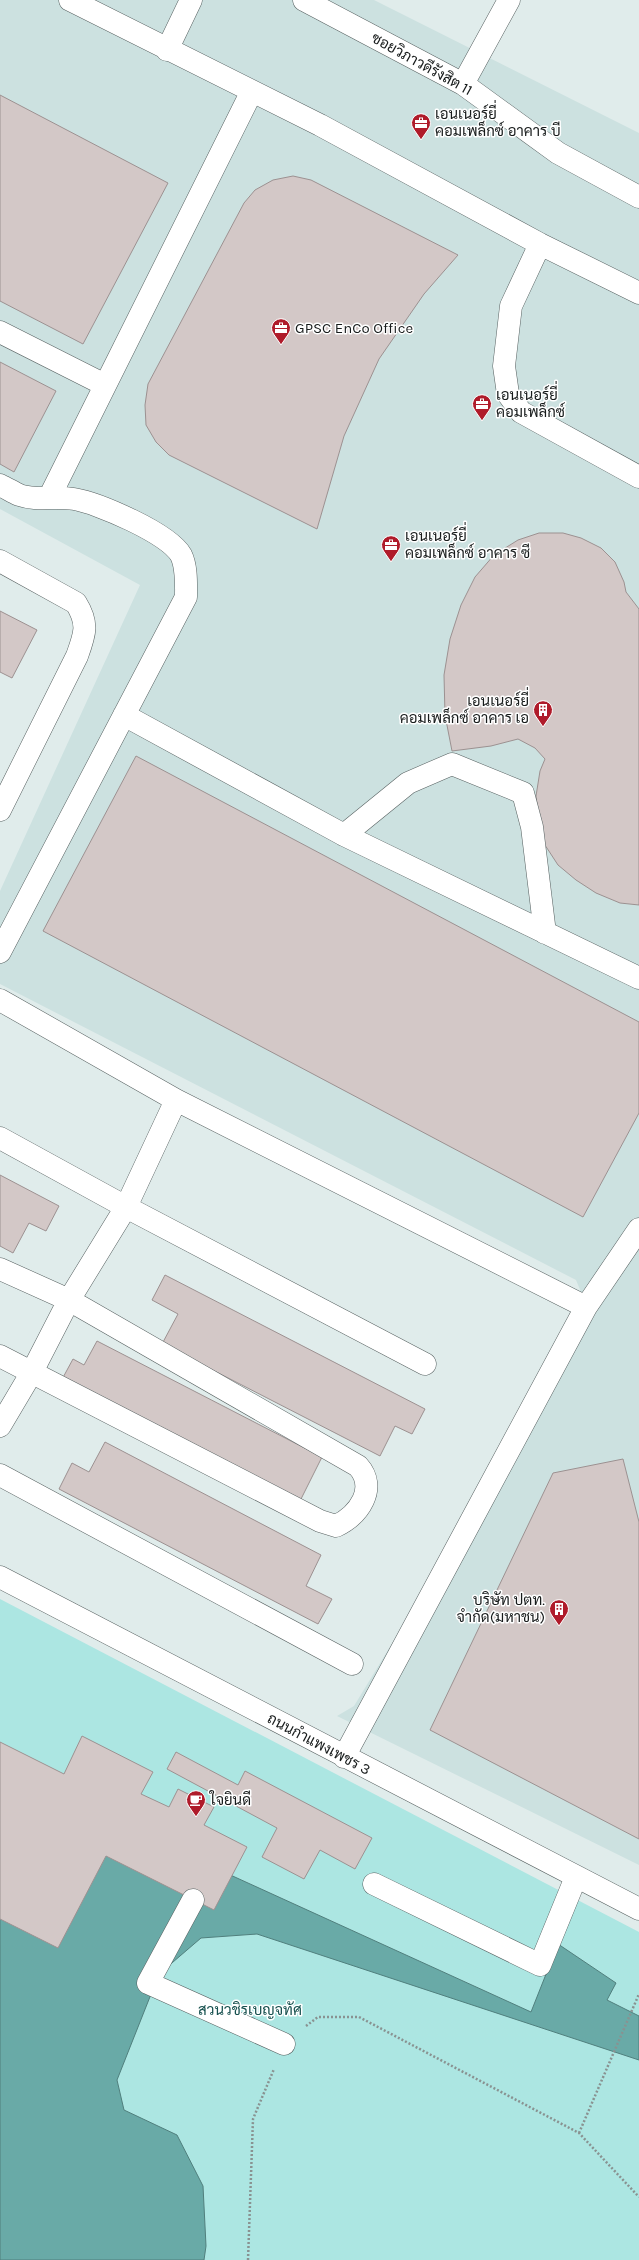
<svg xmlns="http://www.w3.org/2000/svg" width="639" height="2260" font-family="Karla,Sarabun,sans-serif">
	<rect width="100%" height="100%" fill="#e0eceb"/>
	<path fill="#cce1e0" d="M 0,0 L 374,0 L 639,133 L 639,1865 L 337,1716 L 354,1706 L 591,1316 L 576,1280 L 0,984 L 0,891 L 140,585 L 0,509 Z"/>
	<path fill="#ace6e2" d="M 0,1599 L 639,1932 L 639,2260 L 0,2260 Z"/>
	<path fill="#69aaa7" stroke="#507f7d" d="M 0,1770 L 531,2012 L 558,1944 L 616,1983 L 607,2000 L 639,2016 L 639,2060 L 257,1934 L 201,1938 L 159,1974 L 117,2080 L 124,2110 L 177,2135 L 203,2186 L 206,2246 L 204,2260 L 0,2260 Z"/>
	<path fill="#d3c8c7" stroke="#9c9191" d="M 0,95 L 168,183 L 83,344 L 0,301 Z
		M 293,176 L 311,180 L 458,255 L 424,294 L 379,359 L 344,436 L 317,529 L 169,455 L 156,442 L 146,425 L 145,405 L 148,384 L 244,203 L 255,190 L 273,180 Z
		M 0,362 L 56,391 L 14,472 L 0,464 Z
		M 539,533 L 563,533 L 581,538 L 601,548 L 615,562 L 624,582 L 626,592 L 639,609 L 639,905 L 620,903 L 596,893 L 576,880 L 558,865 L 543,842 L 539,821 L 536,796 L 540,771 L 545,759 L 535,748 L 518,739 L 491,746 L 452,751 L 445,715 L 444,675 L 450,639 L 461,605 L 475,577 L 494,555 L 518,540 Z
		M 0,611 L 37,630 L 12,678 L 0,672 Z
		M 136,756 L 639,1022 L 639,1113 L 583,1217 L 43,931 Z
		M 0,1175 L 59,1206 L 46,1231 L 29,1223 L 13,1253 L 0,1246 Z
		M 165,1275 L 425,1409 L 412,1434 L 395,1426 L 380,1456 L 162,1344 L 178,1314 L 152,1300 Z
		M 97,1341 L 322,1457 L 298,1505 L 60,1383 L 73,1359 L 84,1365 Z
		M 105,1442 L 321,1555 L 306,1586 L 332,1599 L 318,1624 L 59,1489 L 72,1463 L 89,1472 Z
		M 623,1459 L 639,1522 L 639,1839 L 430,1730 L 553,1473 Z
		M 82,1736 L 153,1772 L 141,1794 L 169,1807 L 178,1789 L 214,1807 L 204,1825 L 247,1847 L 214,1910 L 106,1856 L 58,1948 L 0,1919 L 0,1742 L 64,1774 Z
		M 176,1752 L 238,1785 L 245,1771 L 372,1838 L 355,1869 L 320,1850 L 304,1879 L 262,1857 L 277,1828 L 167,1769 Z"/>
	<g fill="none" stroke-linecap="round" stroke-linejoin="round">
		<defs>
			<path id="minor" d="M 70,0 L 320,125 L 540,244 L 639,293
				M 304,0 L 463,84 L 558,153 L 639,197
				M 167,50 L 191,0
				M 463,84 L 509,0
				M 540,244 L 511,306 L 504,366 L 508,394 L 521,412 L 639,477
				M 0,332 L 105,385
				M 0,485 C 6,488 13,492 19,495 C 36,501 56,496 74,499 C 98,503 168,533 181,555 C 187,567 186,584 186,597 L 0,952
				M 49,498 L 252,91
				M 0,561 L 76,603 C 89,624 85,634 77,656 L 0,810
				M 124,715 L 344,835 L 639,978
				M 344,835 L 408,783 L 452,764 L 523,793 L 532,827 L 545,933
				M 0,1000 L 176,1100 L 586,1307
				M 0,1138 L 126,1207 L 425,1364
				M 0,1269 L 69,1300 L 358,1466 C 378,1488 359,1515 336,1526 L 320,1521 L 0,1356
				M 0,1426 L 32,1372 L 69,1300 L 126,1207 L 176,1100
				M 0,1475 L 352,1664
				M 0,1577 L 639,1909
				M 344,1757 L 586,1307 L 639,1229
				M 374,1884 L 540,1965 L 576,1877
				M 193,1900 L 148,1983 L 284,2044"/>
		</defs>
		<use href="#minor" stroke="#576161" stroke-width="23"/>
		<path stroke="#899291" stroke-width="2.5" stroke-dasharray="2 2" stroke-linecap="butt" d="M 306,2026 L 318,2017 L 359,2017 L 579,2133 L 639,2197
			M 579,2133 L 639,1994
			M 248,2260 L 253,2119 L 274,2069"/>
		<use href="#minor" stroke="#fff" stroke-width="22"/>
	</g>
	<defs>
		<symbol id="office-pin" viewBox="-11 -11 22 30"><path d="M0 17L-7.5 6A9.5 9.5 0 1 1 7.5 6Z" fill="#af1b2a" stroke="#fff"/><path d="M-6-3h4V-5.5h4V-3h4V5H-6ZM-1-4.5V-3h2v-1.5ZM-6 0V1H6V0Z" fill="#fff"/></symbol>
		<symbol id="building-pin" viewBox="-11 -11 22 30"><path d="M0 17L-7.5 6A9.5 9.5 0 1 1 7.5 6Z" fill="#af1b2a" stroke="#fff"/><path d="M-4-6H4V6H1V3H-1V6H-4ZM-2.5-4.3h1.7v1.8h-1.7ZM.8-4.3h1.7v1.8H.8ZM-2.5-1h1.7V.8h-1.7ZM.8-1h1.7V.8H.8Z" fill="#fff"/></symbol>
		<symbol id="cafe-pin" viewBox="-11 -11 22 30"><path d="M0 17L-7.5 6A9.5 9.5 0 1 1 7.5 6Z" fill="#af1b2a" stroke="#fff"/><path d="M-5.5-4.5H6V0H3Q3 3.5 0 3.5H-2.5Q-5.5 3.5-5.5 0ZM3-3.2v2h1.7v-2ZM-6 4.5H4V6H-6Z" fill="#fff"/></symbol>
	</defs>
	<g fill-rule="evenodd">
		<use href="#office-pin" x="410" y="112" width="22" height="30"/>
		<use href="#office-pin" x="270" y="317" width="22" height="30"/>
		<use href="#office-pin" x="471" y="393" width="22" height="30"/>
		<use href="#office-pin" x="380" y="534" width="22" height="30"/>
		<use href="#building-pin" x="532" y="699" width="22" height="30"/>
		<use href="#building-pin" x="548" y="1598" width="22" height="30"/>
		<use href="#cafe-pin" x="185" y="1789" width="22" height="30"/>
	</g>
	<g text-anchor="middle" dominant-baseline="central" stroke-width="3" stroke-linejoin="round" paint-order="stroke">
		<g font-size="15" fill="#171b1b" stroke="#fff">
			<text transform="translate(422 64) rotate(29)">ซอยวิภาวดีรังสิต 11</text>
			<text transform="translate(319 1744) rotate(28)">ถนนกำแพงเพชร 3</text>
		</g>
		<g font-size="15" fill="#171b1b" stroke="#fff" text-anchor="start">
			<text x="435" y="114">เอนเนอร์ยี่<tspan x="435" dy="17">คอมเพล็กซ์ อาคาร บี</tspan></text>
			<text x="295" y="328">GPSC EnCo Office</text>
			<text x="496" y="395">เอนเนอร์ยี่<tspan x="496" dy="17">คอมเพล็กซ์</tspan></text>
			<text x="405" y="536">เอนเนอร์ยี่<tspan x="405" dy="17">คอมเพล็กซ์ อาคาร ซี</tspan></text>
			<text x="529" y="701" text-anchor="end">เอนเนอร์ยี่<tspan x="529" dy="17">คอมเพล็กซ์ อาคาร เอ</tspan></text>
			<text x="545" y="1600" text-anchor="end">บริษัท ปตท.<tspan x="545" dy="17">จำกัด(มหาชน)</tspan></text>
			<text x="210" y="1800">ใจยินดี</text>
		</g>
		<g font-size="15" fill="#16504e" stroke="#fff">
			<text x="250" y="2010">สวนวชิรเบญจทัศ</text>
		</g>
	</g>
</svg>
